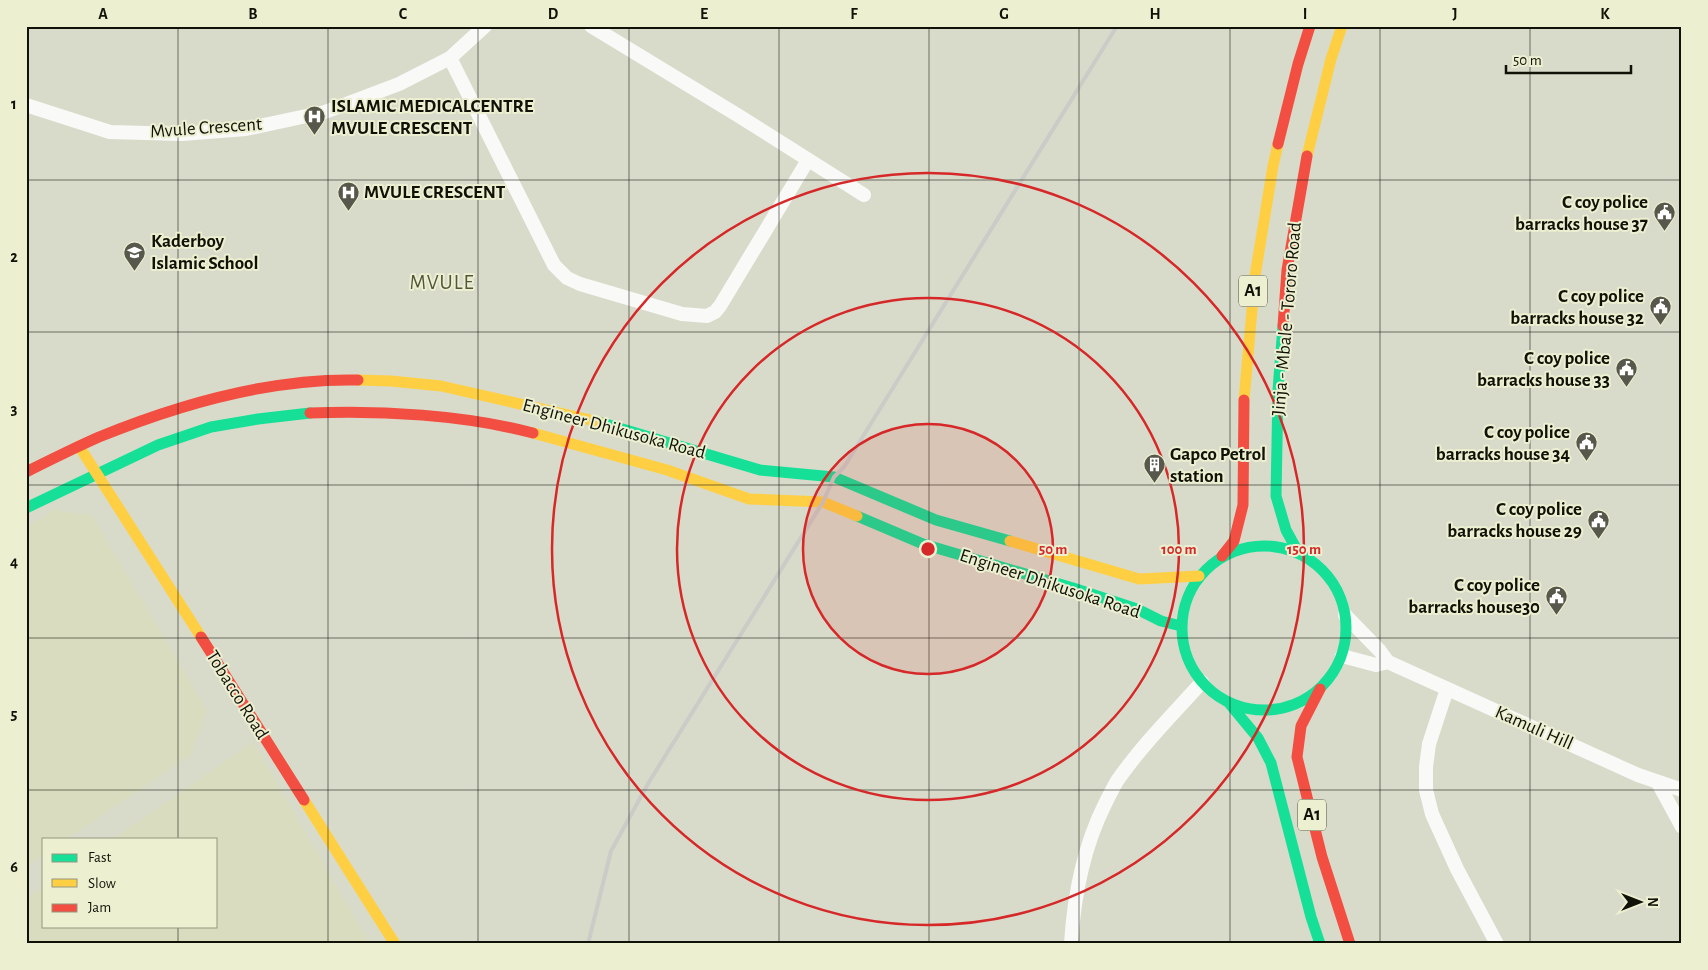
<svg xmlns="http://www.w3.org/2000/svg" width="1708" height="970" font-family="'Alegreya Sans',sans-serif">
	<rect width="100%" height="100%" fill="#d9dbca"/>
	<path fill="#d9dcbf" d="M 54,510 L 92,515 L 207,710 L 191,755 L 67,839 L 44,839 L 44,855 L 26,866 L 26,528 Z
		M 253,742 L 370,944 L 26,944 L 26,898 L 44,886 L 44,926 L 216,926 L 216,839 L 113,839 Z"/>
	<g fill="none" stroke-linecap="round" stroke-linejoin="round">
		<path stroke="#f9faf7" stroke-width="14" d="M 591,26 L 739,116 L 864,195
			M 450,58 L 554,265 L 567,278 L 580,284 L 682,314 L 707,316 L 715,312 L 720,306 L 808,160
			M 26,105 L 110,132 L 182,134 L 246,129 L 325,112 L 399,84 L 450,58 L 485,26
			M 1342,656 L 1376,665 L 1388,662 L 1380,651 L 1345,615
			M 1388,662 L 1638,775 L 1682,790
			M 1447,689 L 1429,744 L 1426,767 L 1426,790 L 1432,814 L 1457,869 L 1497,944
			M 1658,783 L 1682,827
			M 1071,944 C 1074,895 1083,848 1105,804 C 1109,796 1113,788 1117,781 C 1142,745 1173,714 1202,682"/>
		<path stroke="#16e098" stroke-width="11" d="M 1283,326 L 1278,390 L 1276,496 L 1286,530 L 1298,552
			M 599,422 L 760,470 L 834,477 L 936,520 L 1010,541
			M 26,508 L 158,445 L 211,427 L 258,419 L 310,413
			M 857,516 L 923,544 L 1073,588 L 1137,609 L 1161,621 L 1181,626
			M1182 628a82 82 0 1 1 164 0a82 82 0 1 1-164 0Z
			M 1229,703 L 1258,738 L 1271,763 L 1311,917 L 1320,944"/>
		<path stroke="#ffcf43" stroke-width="11" d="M 1307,156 L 1331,59 L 1342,26
			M 358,380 L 391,381 L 441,386 L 599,422
			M 1244,400 L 1255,276 L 1273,166 L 1278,144
			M 533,433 L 667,470 L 749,499 L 823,502 L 857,516
			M 79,446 L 201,637
			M 1010,541 L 1139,579 L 1199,576
			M 304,800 L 395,944"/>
		<path stroke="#f24e42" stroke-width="11" d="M 1278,144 L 1298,64 L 1310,26
			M 1283,326 L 1287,270 L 1307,156
			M 310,413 C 380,410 465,415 533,433
			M 26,472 C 50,460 74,448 99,437 C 180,404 269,378 358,380
			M 1222,556 L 1234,541 L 1243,505 L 1244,400
			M 201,637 L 304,800
			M 1320,689 L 1301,726 L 1297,757 L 1322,857 L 1350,944"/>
		<path stroke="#cbcbc7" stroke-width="4" d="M 588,944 L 611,851 L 649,782 L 823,502 L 834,477 L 844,467 L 1117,26"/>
	</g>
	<path fill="none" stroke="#111207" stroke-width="1" stroke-opacity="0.55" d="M 178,26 L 178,839M 328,26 L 328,944M 478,26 L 478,944M 629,26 L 629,944M 779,26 L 779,944M 929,26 L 929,944M 1079,26 L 1079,944M 1230,26 L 1230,944M 1380,26 L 1380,944M 1530,26 L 1530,944M 26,180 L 1682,180M 26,332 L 1682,332M 26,485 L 1682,485M 26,638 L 1682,638M 26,790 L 1682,790M 178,926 L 178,944"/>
	<circle cx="928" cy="549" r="125" fill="#d62828" fill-opacity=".12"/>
	<g fill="none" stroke="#d62828" stroke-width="2.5">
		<circle cx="928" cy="549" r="125"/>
		<circle cx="928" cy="549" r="251"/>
		<circle cx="928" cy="549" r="376"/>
	</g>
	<defs>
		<symbol id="hospital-pin" viewBox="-11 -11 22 30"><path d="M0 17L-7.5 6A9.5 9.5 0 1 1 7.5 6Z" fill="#57584b" stroke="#ecefd0"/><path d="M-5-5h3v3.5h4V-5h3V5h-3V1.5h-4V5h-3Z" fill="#fff"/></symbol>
		<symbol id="civic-pin" viewBox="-11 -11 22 30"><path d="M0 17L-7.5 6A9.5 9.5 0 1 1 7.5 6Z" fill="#57584b" stroke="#ecefd0"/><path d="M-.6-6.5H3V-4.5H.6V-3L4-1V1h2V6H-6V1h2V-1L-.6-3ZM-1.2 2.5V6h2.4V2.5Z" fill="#fff"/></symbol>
		<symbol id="school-pin" viewBox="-11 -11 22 30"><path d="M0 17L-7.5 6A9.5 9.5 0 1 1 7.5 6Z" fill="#57584b" stroke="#ecefd0"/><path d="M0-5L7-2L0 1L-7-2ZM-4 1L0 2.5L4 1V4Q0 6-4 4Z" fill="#fff"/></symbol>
		<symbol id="building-pin" viewBox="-11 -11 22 30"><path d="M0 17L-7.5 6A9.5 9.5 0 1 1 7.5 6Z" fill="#57584b" stroke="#ecefd0"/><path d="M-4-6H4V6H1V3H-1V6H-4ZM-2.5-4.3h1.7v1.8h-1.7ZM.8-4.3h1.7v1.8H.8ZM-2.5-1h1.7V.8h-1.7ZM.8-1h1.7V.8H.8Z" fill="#fff"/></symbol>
	</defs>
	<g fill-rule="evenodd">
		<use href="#hospital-pin" x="302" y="104" width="25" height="34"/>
		<use href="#hospital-pin" x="336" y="180" width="25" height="34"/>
		<use href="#civic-pin" x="1652" y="200" width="25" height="34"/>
		<use href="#school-pin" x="122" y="240" width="25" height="34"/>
		<use href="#civic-pin" x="1648" y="294" width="25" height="34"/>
		<use href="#civic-pin" x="1614" y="356" width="25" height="34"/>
		<use href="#civic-pin" x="1574" y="430" width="25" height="34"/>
		<use href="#building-pin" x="1142" y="452" width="25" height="34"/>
		<use href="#civic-pin" x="1586" y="508" width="25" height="34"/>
		<use href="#civic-pin" x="1544" y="584" width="25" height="34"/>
	</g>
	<g text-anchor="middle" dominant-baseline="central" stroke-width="4" stroke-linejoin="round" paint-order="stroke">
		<g fill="#ecefd0" stroke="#535443" stroke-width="1">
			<rect x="1239" y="275.5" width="28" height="31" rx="4"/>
			<rect x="1298" y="799.5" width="28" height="31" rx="4"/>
		</g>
		<g font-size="18" font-weight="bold" fill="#111207">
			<text x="1253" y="291">A1</text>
			<text x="1312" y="815">A1</text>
		</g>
		<g font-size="19" font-weight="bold" fill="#111207" stroke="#ecefd0" text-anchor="end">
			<text x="331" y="106" text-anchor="start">ISLAMIC MEDICALCENTRE<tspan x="331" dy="22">MVULE CRESCENT</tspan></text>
			<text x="364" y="192" text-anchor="start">MVULE CRESCENT</text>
			<text x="1648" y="202">C coy police<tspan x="1648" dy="22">barracks house 37</tspan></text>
			<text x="151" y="241" text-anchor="start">Kaderboy<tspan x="151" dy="22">Islamic School</tspan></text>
			<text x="1644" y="296">C coy police<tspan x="1644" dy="22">barracks house 32</tspan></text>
			<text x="1610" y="358">C coy police<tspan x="1610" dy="22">barracks house 33</tspan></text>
			<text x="1570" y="432">C coy police<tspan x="1570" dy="22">barracks house 34</tspan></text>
			<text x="1170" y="454" text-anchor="start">Gapco Petrol<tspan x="1170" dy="22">station</tspan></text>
			<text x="1582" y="509">C coy police<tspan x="1582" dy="22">barracks house 29</tspan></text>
			<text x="1540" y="585">C coy police<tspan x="1540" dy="22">barracks house30</tspan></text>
		</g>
		<g font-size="19" fill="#111207" stroke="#ecefd0">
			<text transform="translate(206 128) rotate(-4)">Mvule Crescent</text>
			<text transform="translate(1287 319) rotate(-85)">Jinja - Mbale - Tororo Road</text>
			<text transform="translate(614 429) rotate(15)">Engineer Dhikusoka Road</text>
			<text transform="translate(1050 584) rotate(18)">Engineer Dhikusoka Road</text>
			<text transform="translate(237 695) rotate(58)">Tobacco Road</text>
			<text transform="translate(1534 728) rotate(24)">Kamuli Hill</text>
		</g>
		<g font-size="21" letter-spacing="1" fill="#54563c" stroke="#ecefd0">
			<text x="442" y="282">MVULE</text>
		</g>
	</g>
	<circle cx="928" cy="549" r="8" fill="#d62828" stroke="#ecefd0" stroke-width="2.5"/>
	<g font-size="15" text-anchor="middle" font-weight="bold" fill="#d62828" stroke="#ecefd0" stroke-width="4" stroke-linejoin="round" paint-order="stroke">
		<text x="1053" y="554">50 m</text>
		<text x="1179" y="554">100 m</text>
		<text x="1304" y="554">150 m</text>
	</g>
	<rect width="1708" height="970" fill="none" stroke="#ecefd0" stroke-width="55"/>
	<rect x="42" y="838" width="175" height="90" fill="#ecefd0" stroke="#949780"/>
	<rect x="52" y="854" width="25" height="8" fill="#16e098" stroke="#949780"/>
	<text x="88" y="862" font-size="15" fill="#111207">Fast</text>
	<rect x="52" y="879" width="25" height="8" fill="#ffcf43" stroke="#949780"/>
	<text x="88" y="888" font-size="15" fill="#111207">Slow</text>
	<rect x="52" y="904" width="25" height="8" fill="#f24e42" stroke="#949780"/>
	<text x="88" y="912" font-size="15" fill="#111207">Jam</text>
	<g transform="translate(1640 902) rotate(90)" stroke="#ecefd0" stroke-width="4" paint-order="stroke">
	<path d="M0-4L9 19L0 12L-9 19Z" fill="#111207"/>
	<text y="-8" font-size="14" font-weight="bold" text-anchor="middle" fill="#111207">N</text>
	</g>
	<path d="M1506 65v8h125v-8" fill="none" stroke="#111207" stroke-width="2.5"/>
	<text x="1513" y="65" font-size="15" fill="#111207" stroke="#ecefd0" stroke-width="4" paint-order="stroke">50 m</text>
	<rect x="28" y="28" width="1652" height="914" fill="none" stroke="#111207" stroke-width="2"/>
	<g font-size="16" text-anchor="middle" font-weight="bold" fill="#111207">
		<text x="103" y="19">A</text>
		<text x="253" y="19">B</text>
		<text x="403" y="19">C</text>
		<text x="553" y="19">D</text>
		<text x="704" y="19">E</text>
		<text x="854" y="19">F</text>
		<text x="1004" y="19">G</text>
		<text x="1155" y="19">H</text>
		<text x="1305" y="19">I</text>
		<text x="1455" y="19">J</text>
		<text x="1605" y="19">K</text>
		<text x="14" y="109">1</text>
		<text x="14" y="262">2</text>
		<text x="14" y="414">3</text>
		<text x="14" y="567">4</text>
		<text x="14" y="719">5</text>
		<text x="14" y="872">6</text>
	</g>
</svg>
